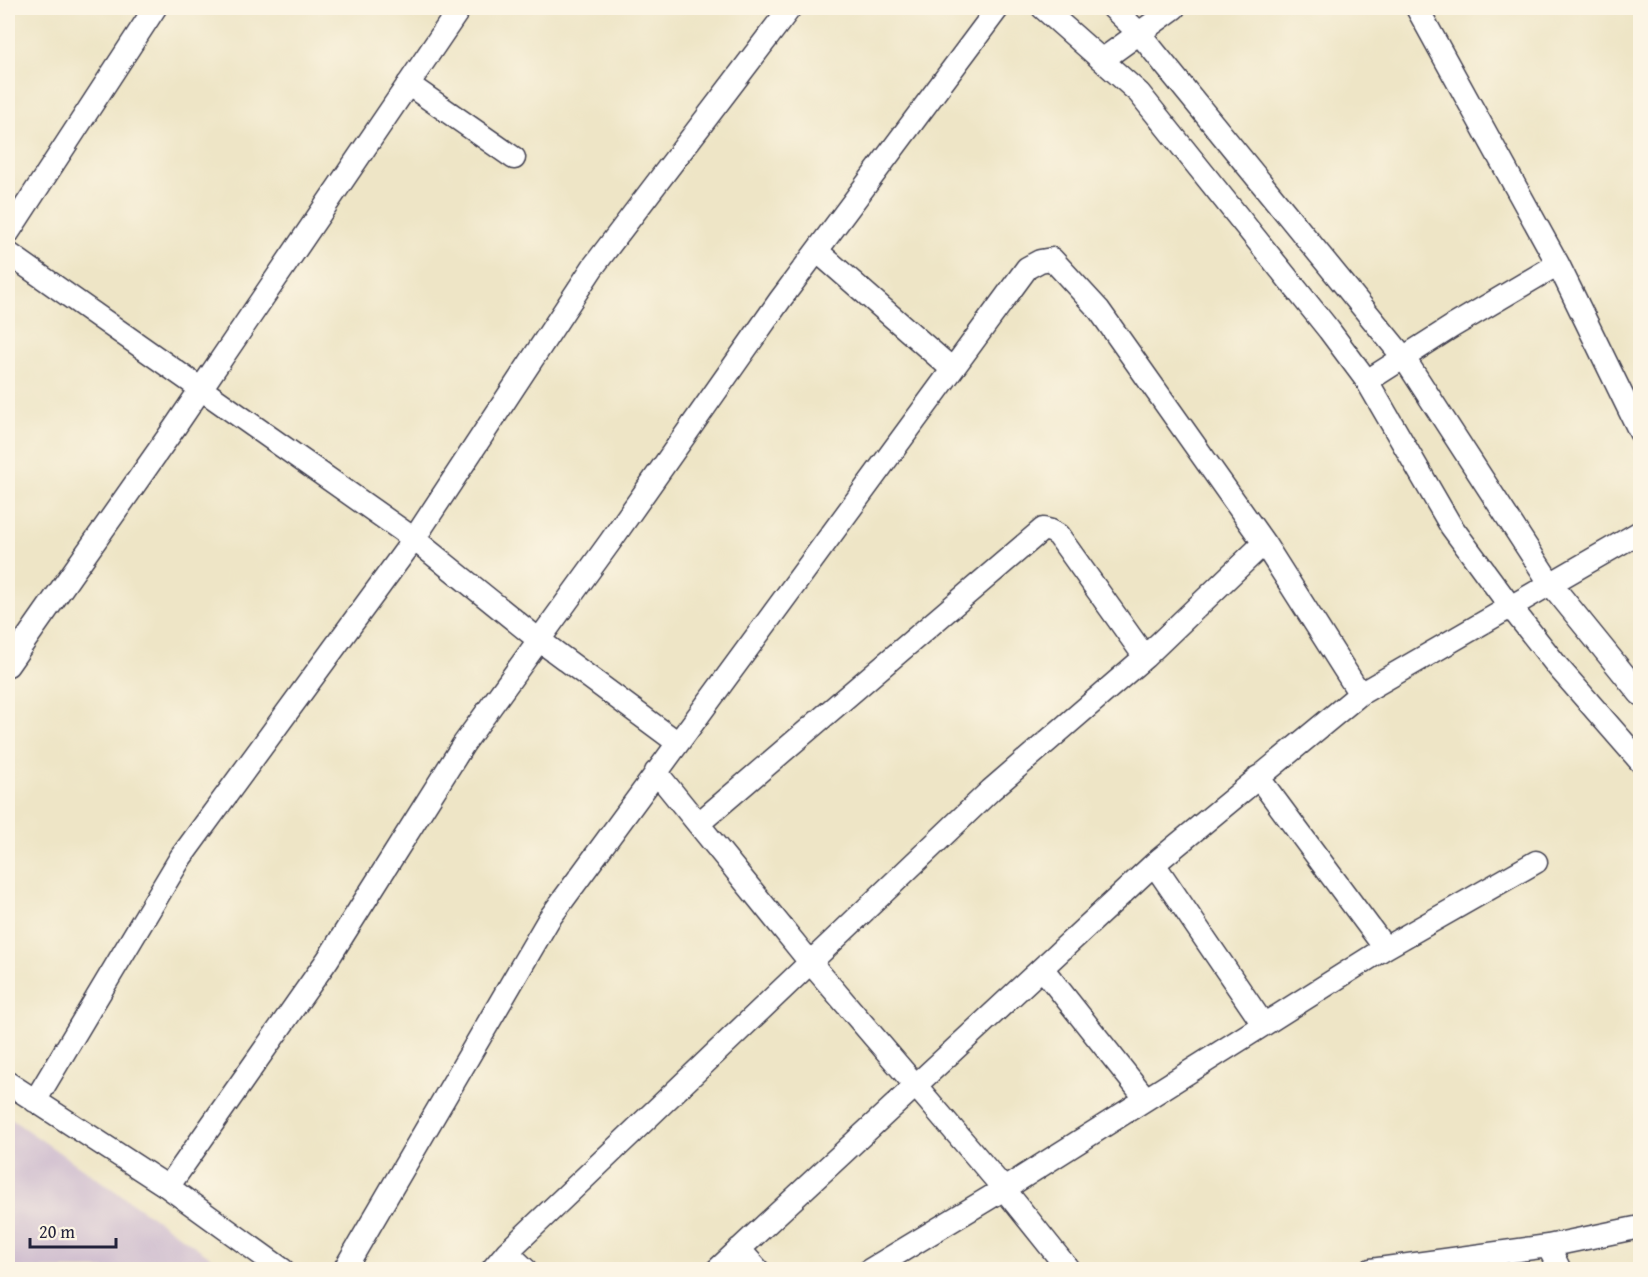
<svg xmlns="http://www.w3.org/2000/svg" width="1648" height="1277" font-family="'Gentium Book Plus',serif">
	<rect width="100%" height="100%" fill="#fcf5e5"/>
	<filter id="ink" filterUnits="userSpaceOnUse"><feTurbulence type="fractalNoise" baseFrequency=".0167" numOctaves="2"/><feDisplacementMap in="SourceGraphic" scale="12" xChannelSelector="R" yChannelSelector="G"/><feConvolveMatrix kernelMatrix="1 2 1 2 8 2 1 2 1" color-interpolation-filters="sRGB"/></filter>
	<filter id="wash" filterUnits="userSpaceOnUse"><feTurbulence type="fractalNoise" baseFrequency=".008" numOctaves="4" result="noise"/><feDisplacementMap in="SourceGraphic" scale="24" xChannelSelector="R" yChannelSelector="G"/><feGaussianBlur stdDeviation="1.35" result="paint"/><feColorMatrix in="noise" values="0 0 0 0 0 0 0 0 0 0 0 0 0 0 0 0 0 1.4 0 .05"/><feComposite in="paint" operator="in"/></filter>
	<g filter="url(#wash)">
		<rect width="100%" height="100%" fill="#eee5c6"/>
		<path fill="#cfbdcf" d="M 8,1117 L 228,1269 L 8,1269 Z"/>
	</g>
	<g filter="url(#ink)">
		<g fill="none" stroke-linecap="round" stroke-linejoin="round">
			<defs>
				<path id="minor" d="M 1043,8 L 1139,93 L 1329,330 L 1367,381 L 1451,526 L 1510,606 L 1558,667 L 1640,761
					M 1113,8 L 1139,33 L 1404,358 L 1550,583 L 1640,694
					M 1417,8 L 1558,264 L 1640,432
					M 1102,60 L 1174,8
					M 408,84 L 514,158
					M 8,233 L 155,8
					M 817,251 L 952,369
					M 8,253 L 414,539 L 539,640 L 678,743
					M 1367,381 L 1453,326 L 1558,264
					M 8,665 L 175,427 L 460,8
					M 656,772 L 810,962 L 1004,1189 L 1069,1270
					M 1258,777 L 1385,948
					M 698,824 L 1043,529 L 1051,531 L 1058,535 L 1145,657
					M 1154,864 L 1263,1024
					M 1042,968 L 1146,1099
					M 8,1083 L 168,1187 L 283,1270
					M 35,1101 L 181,857 L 414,539 L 593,267 L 790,8
					M 168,1187 L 328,959 L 463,745 L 610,542 L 780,300 L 998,8
					M 1548,1246 L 1560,1270
					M 739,1249 L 758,1270
					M 507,1252 L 526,1270
					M 344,1270 L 549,919 L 1027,268 L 1040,261 L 1052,259 L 1099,310 L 1264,543
					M 492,1270 L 507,1252 L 991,790 L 1145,657 L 1264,543 L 1360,694
					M 717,1270 L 1154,864 L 1360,694 L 1640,532
					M 870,1270 L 1004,1189 L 1385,948 L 1536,862
					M 1371,1270 L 1548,1246 L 1640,1227"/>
			</defs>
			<use href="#minor" stroke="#413f50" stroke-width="25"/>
			<use href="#minor" stroke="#fff" stroke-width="22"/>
		</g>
	</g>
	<rect width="1648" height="1277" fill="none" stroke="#fcf5e5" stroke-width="30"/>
	<path d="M30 1238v9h86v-9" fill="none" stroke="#22223b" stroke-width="3"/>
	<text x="39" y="1238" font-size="18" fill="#22223b" stroke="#fcf5e5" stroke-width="4.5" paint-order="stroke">20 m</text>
</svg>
